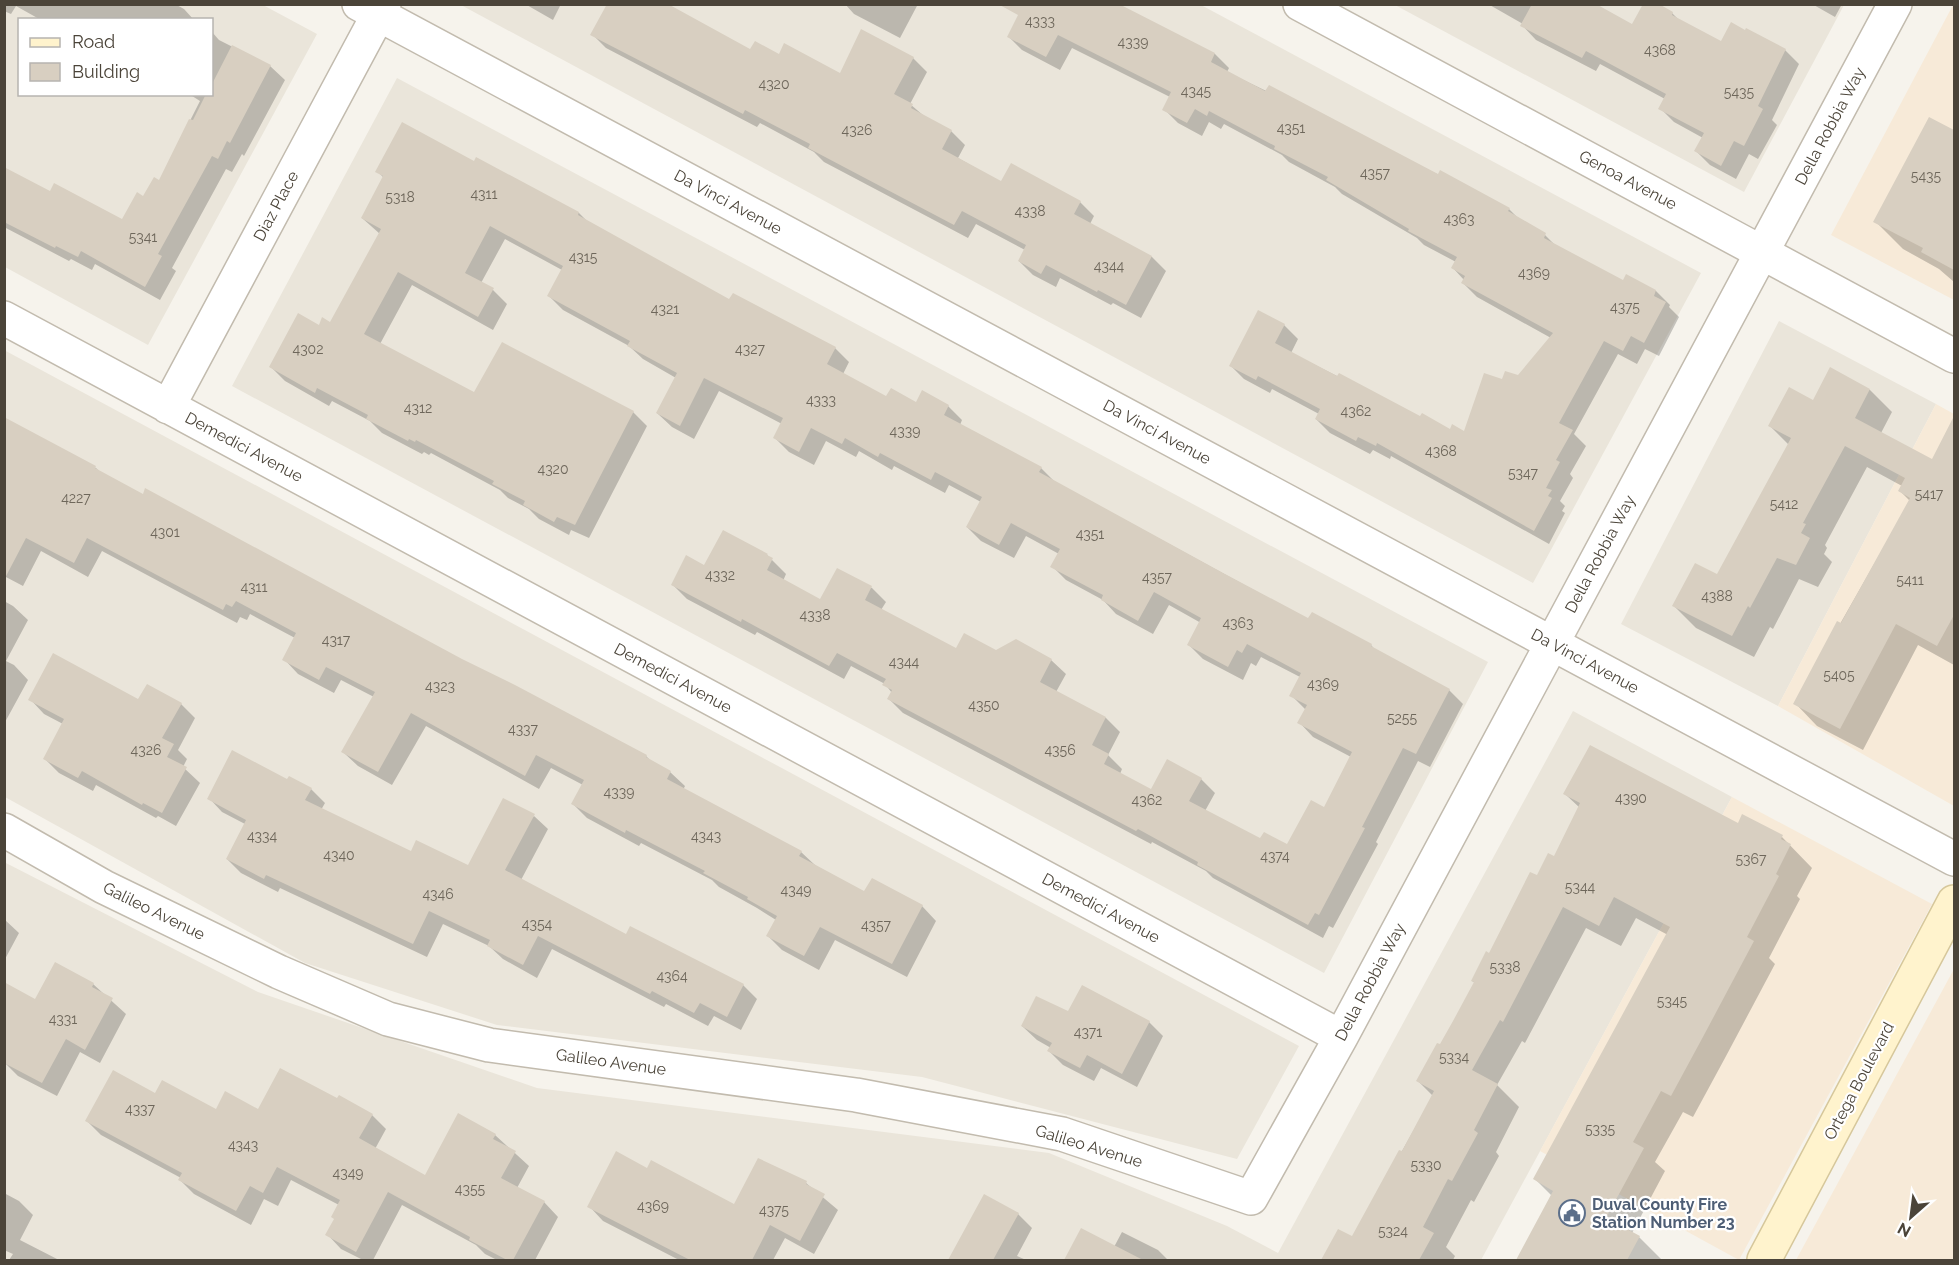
<svg xmlns="http://www.w3.org/2000/svg" width="1959" height="1265" font-family="Raleway,sans-serif">
	<rect width="100%" height="100%" fill="#f6f3ec"/>
	<path fill="#eae5da" fill-rule="evenodd" d="M 4,5 L 263,5 L 317,34 L 148,345 L 5,267 ZM 20,20 L 212,20 L 212,94 L 20,94 Z
		M 461,5 L 1201,5 L 1701,273 L 1533,583 Z
		M 1395,5 L 1844,5 L 1744,192 Z
		M 397,78 L 1488,662 L 1324,973 L 232,386 Z
		M 1779,321 L 1936,404 L 1778,706 L 1621,624 Z
		M 4,350 L 1299,1046 L 1237,1159 L 922,1077 L 497,1025 L 305,963 L 5,797 Z
		M 1573,711 L 1732,797 L 1481,1260 L 5,1260 L 4,862 L 258,992 L 537,1088 L 1049,1153 L 1227,1226 L 1278,1253 Z"/>
	<path fill="#f7ead8" d="M 1953,5 L 1954,5 L 1954,300 L 1831,235 Z
		M 1936,404 L 1954,414 L 1954,806 L 1778,706 Z
		M 1732,797 L 1932,904 L 1739,1260 L 1540,1151 Z
		M 1954,969 L 1954,1260 L 1796,1260 Z"/>
	<path fill="#0003" d="M 4,4 L 175,4 L 184,9 L 194,20 L 41,20 L 16,6 L 11,14 L 4,11 Z
		M 525,4 L 561,4 L 553,20 Z
		M 845,4 L 918,4 L 900,38 L 854,14 Z
		M 1488,4 L 1600,4 L 1598,8 L 1633,26 L 1672,13 L 1681,22 L 1721,43 L 1785,50 L 1799,64 L 1772,120 L 1777,125 L 1758,159 L 1749,154 L 1736,179 L 1710,165 L 1696,151 L 1703,138 L 1674,122 L 1660,108 L 1665,99 L 1600,64 L 1596,71 L 1536,40 L 1522,25 L 1523,24 Z
		M 1812,4 L 1842,4 L 1835,17 Z
		M 1121,7 L 1215,54 L 1229,68 L 1227,72 L 1509,209 L 1520,220 L 1545,235 L 1557,247 L 1624,282 L 1627,276 L 1656,291 L 1670,305 L 1669,307 L 1679,317 L 1659,356 L 1645,349 L 1637,364 L 1618,354 L 1574,434 L 1586,446 L 1570,474 L 1573,478 L 1560,501 L 1565,506 L 1562,511 L 1565,513 L 1549,544 L 1391,456 L 1390,459 L 1373,450 L 1370,454 L 1330,433 L 1316,419 L 1319,414 L 1272,389 L 1270,393 L 1244,379 L 1230,365 L 1284,325 L 1298,339 L 1291,353 L 1421,418 L 1451,431 L 1464,433 L 1503,381 L 1518,377 L 1551,338 L 1477,297 L 1463,283 L 1464,280 L 1453,268 L 1456,262 L 1424,245 L 1417,238 L 1342,194 L 1335,187 L 1289,162 L 1282,155 L 1224,124 L 1221,129 L 1209,122 L 1202,136 L 1178,123 L 1164,109 L 1170,97 L 1072,48 L 1060,70 L 1022,50 L 1008,36 Z
		M 212,32 L 219,40 L 270,66 L 285,80 L 244,156 L 242,154 L 232,172 L 226,169 L 172,268 L 176,271 L 160,300 L 95,264 L 92,270 L 71,259 L 69,261 L 4,227 L 4,168 L 50,193 L 123,221 L 159,182 L 200,101 L 189,94 L 212,94 Z
		M 592,34 L 780,56 L 840,75 L 913,58 L 927,72 L 910,104 L 924,116 L 951,131 L 965,145 L 958,158 L 1002,183 L 1080,202 L 1094,216 L 1090,224 L 1152,257 L 1166,271 L 1141,318 L 1113,303 L 1111,305 L 1060,278 L 1056,287 L 1033,275 L 1019,261 L 1025,250 L 976,224 L 968,238 L 824,162 L 814,152 L 760,123 L 757,127 L 606,48 Z
		M 1930,119 L 1954,132 L 1954,282 L 1939,269 L 1903,249 L 1875,221 Z
		M 474,163 L 579,213 L 589,223 L 730,301 L 835,348 L 849,362 L 843,374 L 887,398 L 917,404 L 948,406 L 962,420 L 960,425 L 1041,468 L 1055,482 L 1309,620 L 1371,645 L 1376,651 L 1449,690 L 1463,704 L 1430,767 L 1418,761 L 1376,842 L 1378,844 L 1333,928 L 1329,926 L 1323,938 L 1213,878 L 1206,871 L 1152,842 L 1151,844 L 903,713 L 889,699 L 892,693 L 885,684 L 851,666 L 844,679 L 757,632 L 755,635 L 687,599 L 673,585 L 705,567 L 767,555 L 786,574 L 783,581 L 820,601 L 838,570 L 872,588 L 886,602 L 881,610 L 957,650 L 996,652 L 1051,660 L 1066,674 L 1056,692 L 1106,718 L 1120,732 L 1108,755 L 1122,769 L 1120,774 L 1151,791 L 1201,779 L 1215,793 L 1205,811 L 1261,840 L 1288,846 L 1324,809 L 1351,757 L 1313,737 L 1299,722 L 1306,710 L 1291,695 L 1300,677 L 1261,657 L 1256,666 L 1251,663 L 1243,680 L 1203,659 L 1189,645 L 1201,623 L 1169,605 L 1153,634 L 1116,614 L 1103,600 L 1066,580 L 1052,566 L 1059,554 L 1026,536 L 1014,558 L 981,541 L 967,527 L 981,502 L 949,485 L 945,493 L 894,466 L 892,470 L 859,451 L 856,457 L 826,441 L 814,465 L 789,452 L 775,438 L 782,424 L 719,391 L 694,439 L 672,427 L 657,413 L 676,378 L 643,359 L 629,346 L 563,310 L 549,296 L 562,270 L 505,239 L 481,283 L 493,290 L 507,304 L 493,330 L 412,285 L 380,344 L 474,394 L 633,412 L 647,426 L 589,538 L 571,530 L 569,535 L 539,519 L 529,509 L 508,498 L 500,490 L 431,453 L 429,455 L 424,452 L 422,454 L 382,433 L 370,421 L 332,401 L 329,406 L 285,381 L 271,367 L 319,327 L 331,324 L 380,234 L 362,218 L 384,178 L 377,171 Z
		M 1831,369 L 1870,390 L 1892,412 L 1881,433 L 1933,461 L 1942,443 L 1954,450 L 1954,665 L 1918,645 L 1863,750 L 1817,726 L 1795,703 L 1910,501 L 1900,491 L 1902,486 L 1867,467 L 1825,545 L 1827,548 L 1824,554 L 1832,562 L 1818,587 L 1799,579 L 1773,629 L 1770,627 L 1754,657 L 1696,628 L 1674,606 L 1717,576 L 1789,445 L 1770,426 L 1814,402 Z
		M 4,419 L 96,468 L 101,473 L 646,756 L 652,762 L 670,772 L 685,786 L 683,790 L 801,852 L 816,866 L 865,893 L 922,906 L 936,921 L 907,977 L 835,940 L 819,970 L 782,950 L 768,936 L 776,920 L 757,908 L 719,887 L 712,880 L 641,843 L 639,846 L 587,818 L 573,804 L 583,785 L 551,768 L 539,789 L 426,726 L 392,785 L 358,766 L 343,752 L 374,697 L 341,680 L 334,693 L 298,674 L 284,659 L 295,638 L 250,614 L 247,620 L 240,617 L 237,623 L 102,551 L 88,577 L 41,551 L 23,586 L 4,576 Z
		M 4,601 L 13,606 L 28,620 L 6,661 L 14,665 L 28,680 L 4,724 Z
		M 30,699 L 139,701 L 181,704 L 195,718 L 178,750 L 187,759 L 183,767 L 200,783 L 176,826 L 158,816 L 156,818 L 96,785 L 93,791 L 59,773 L 45,759 L 63,724 L 44,714 Z
		M 288,781 L 311,789 L 325,803 L 321,810 L 412,853 L 469,867 L 534,816 L 548,829 L 521,880 L 627,936 L 743,985 L 757,999 L 741,1030 L 714,1016 L 708,1026 L 666,1004 L 664,1007 L 552,949 L 537,978 L 503,959 L 489,946 L 443,924 L 427,957 L 280,888 L 278,892 L 241,873 L 227,859 L 245,824 L 222,812 L 209,798 Z
		M 1565,794 L 1739,825 L 1782,837 L 1812,868 L 1797,896 L 1800,899 L 1769,958 L 1775,964 L 1725,1058 L 1693,1117 L 1683,1112 L 1655,1162 L 1665,1171 L 1632,1233 L 1639,1237 L 1661,1259 L 1518,1260 L 1552,1196 L 1535,1179 L 1668,935 L 1636,918 L 1621,946 L 1586,928 L 1525,1043 L 1522,1041 L 1497,1085 L 1519,1107 L 1496,1152 L 1499,1156 L 1474,1202 L 1471,1200 L 1446,1247 L 1455,1256 L 1453,1260 L 1323,1260 L 1339,1231 L 1353,1238 L 1433,1096 L 1418,1081 L 1441,1046 L 1475,983 L 1472,981 L 1538,877 L 1555,858 L 1580,808 Z
		M 4,919 L 19,933 L 4,961 Z
		M 93,984 L 126,1014 L 100,1063 L 80,1052 L 57,1096 L 18,1076 L 4,1062 L 36,1001 Z
		M 1068,1014 L 1149,1022 L 1163,1036 L 1137,1087 L 1101,1068 L 1094,1081 L 1063,1065 L 1049,1051 L 1051,1048 L 1037,1040 L 1022,1026 Z
		M 155,1095 L 217,1111 L 259,1111 L 338,1100 L 372,1115 L 386,1129 L 375,1149 L 426,1177 L 495,1135 L 529,1166 L 517,1188 L 544,1202 L 558,1217 L 535,1260 L 497,1260 L 485,1254 L 476,1245 L 402,1205 L 373,1260 L 363,1260 L 341,1249 L 327,1234 L 335,1220 L 339,1205 L 291,1180 L 278,1206 L 264,1199 L 251,1225 L 194,1194 L 180,1180 L 181,1178 L 101,1135 L 87,1121 Z
		M 648,1170 L 735,1206 L 806,1183 L 838,1210 L 814,1254 L 785,1238 L 773,1260 L 679,1260 L 603,1221 L 589,1206 Z
		M 4,1193 L 19,1201 L 33,1215 L 20,1240 L 59,1260 L 9,1260 L 13,1254 L 4,1250 Z
		M 984,1196 L 1018,1214 L 1032,1228 L 1017,1256 L 1026,1260 L 949,1260 Z
		M 1082,1230 L 1114,1247 L 1122,1232 L 1158,1250 L 1168,1260 L 1066,1260 Z"/>
	<path fill="#d8cfc1" d="M 607,4 L 668,4 L 750,49 L 755,41 L 779,54 L 784,43 L 840,73 L 861,29 L 914,57 L 894,94 L 913,104 L 911,108 L 952,130 L 942,149 L 1001,181 L 1011,163 L 1081,201 L 1074,214 L 1152,256 L 1126,305 L 1098,290 L 1097,292 L 1046,265 L 1041,274 L 1018,261 L 1026,245 L 962,211 L 954,225 L 808,148 L 810,144 L 745,110 L 743,114 L 590,35 Z
		M 998,4 L 1119,4 L 1215,53 L 1211,62 L 1265,91 L 1269,85 L 1438,174 L 1440,170 L 1510,208 L 1508,211 L 1546,233 L 1544,238 L 1623,280 L 1626,274 L 1656,290 L 1654,296 L 1666,302 L 1644,343 L 1631,336 L 1623,351 L 1604,341 L 1559,423 L 1573,430 L 1556,460 L 1560,462 L 1546,488 L 1552,490 L 1548,496 L 1552,498 L 1534,531 L 1377,443 L 1376,446 L 1358,437 L 1356,441 L 1315,419 L 1320,409 L 1258,376 L 1256,380 L 1229,366 L 1258,310 L 1285,324 L 1275,343 L 1337,376 L 1339,373 L 1420,416 L 1422,413 L 1450,429 L 1452,424 L 1464,431 L 1484,373 L 1502,379 L 1505,371 L 1518,375 L 1553,333 L 1461,283 L 1465,276 L 1451,268 L 1457,257 L 1408,231 L 1409,229 L 1326,180 L 1328,177 L 1274,149 L 1275,146 L 1209,111 L 1207,116 L 1195,109 L 1187,123 L 1162,110 L 1171,92 L 1058,35 L 1046,57 L 1007,37 L 1018,15 Z
		M 1532,4 L 1596,4 L 1632,24 L 1643,4 L 1659,4 L 1673,12 L 1672,15 L 1721,41 L 1731,22 L 1745,30 L 1746,28 L 1786,49 L 1758,106 L 1763,109 L 1744,146 L 1734,141 L 1721,166 L 1694,151 L 1704,133 L 1658,109 L 1666,94 L 1586,51 L 1582,58 L 1520,26 Z
		M 232,45 L 271,65 L 230,143 L 227,141 L 218,159 L 212,156 L 158,254 L 162,256 L 145,287 L 81,251 L 78,257 L 56,246 L 55,248 L 4,222 L 4,167 L 50,191 L 54,183 L 122,219 L 137,192 L 143,196 L 154,177 L 159,180 L 189,119 L 193,120 L 206,94 L 212,94 L 212,84 Z
		M 1929,117 L 1954,130 L 1954,270 L 1921,252 L 1923,248 L 1873,222 Z
		M 402,122 L 474,161 L 476,157 L 579,212 L 578,215 L 729,299 L 733,293 L 836,347 L 827,364 L 886,396 L 891,388 L 916,402 L 922,390 L 949,405 L 944,415 L 1042,467 L 1039,472 L 1225,574 L 1308,618 L 1312,612 L 1372,644 L 1371,646 L 1450,689 L 1416,754 L 1403,748 L 1362,827 L 1365,828 L 1319,915 L 1315,913 L 1308,925 L 1197,865 L 1198,862 L 1138,829 L 1136,831 L 887,699 L 892,690 L 882,685 L 886,679 L 837,653 L 829,666 L 742,619 L 741,622 L 671,585 L 686,555 L 704,565 L 723,530 L 768,554 L 767,555 L 773,558 L 767,570 L 820,599 L 837,568 L 872,586 L 865,600 L 956,648 L 964,633 L 996,650 L 1016,639 L 1052,659 L 1040,682 L 1106,717 L 1092,745 L 1109,754 L 1104,764 L 1151,789 L 1167,759 L 1202,778 L 1189,801 L 1260,838 L 1264,832 L 1287,844 L 1311,800 L 1324,807 L 1352,752 L 1297,723 L 1307,705 L 1289,696 L 1301,673 L 1247,644 L 1242,653 L 1237,650 L 1228,667 L 1187,645 L 1201,618 L 1154,592 L 1138,621 L 1101,600 L 1103,595 L 1050,567 L 1060,549 L 1011,523 L 999,545 L 966,527 L 982,497 L 935,472 L 931,480 L 880,453 L 878,457 L 845,438 L 842,444 L 811,428 L 799,452 L 773,438 L 783,418 L 704,378 L 680,426 L 656,413 L 677,373 L 627,346 L 630,341 L 547,296 L 563,266 L 490,226 L 465,273 L 494,288 L 478,317 L 398,272 L 364,334 L 474,392 L 502,342 L 634,411 L 575,525 L 557,517 L 554,522 L 523,505 L 525,501 L 492,484 L 494,481 L 416,440 L 415,442 L 409,439 L 408,441 L 366,419 L 368,415 L 317,388 L 315,393 L 269,367 L 298,313 L 319,325 L 322,317 L 330,322 L 381,229 L 361,218 L 383,176 L 375,172 Z
		M 1830,367 L 1870,389 L 1855,418 L 1932,459 L 1954,416 L 1954,615 L 1937,646 L 1896,624 L 1840,729 L 1793,704 L 1837,621 L 1841,623 L 1910,498 L 1898,491 L 1905,478 L 1845,446 L 1803,523 L 1806,524 L 1801,533 L 1810,538 L 1796,565 L 1777,558 L 1750,608 L 1748,606 L 1732,636 L 1672,606 L 1695,563 L 1717,574 L 1791,438 L 1768,426 L 1789,387 L 1813,400 Z
		M 4,417 L 96,466 L 95,468 L 143,494 L 145,488 L 462,659 L 515,685 L 647,755 L 646,757 L 671,771 L 667,779 L 802,851 L 799,856 L 864,891 L 872,878 L 923,905 L 892,964 L 820,927 L 804,956 L 766,936 L 777,916 L 747,899 L 748,897 L 703,873 L 705,871 L 626,830 L 625,833 L 571,804 L 584,780 L 536,755 L 525,776 L 411,713 L 378,772 L 341,752 L 375,692 L 326,667 L 319,680 L 282,660 L 296,633 L 236,601 L 232,607 L 226,604 L 223,610 L 87,538 L 74,563 L 26,538 L 4,580 Z
		M 53,653 L 138,699 L 147,684 L 182,703 L 162,738 L 174,744 L 167,757 L 187,767 L 162,813 L 143,803 L 142,805 L 82,771 L 78,778 L 43,759 L 64,719 L 28,700 Z
		M 1590,745 L 1738,823 L 1742,814 L 1783,835 L 1781,839 L 1791,844 L 1776,874 L 1779,876 L 1747,937 L 1754,941 L 1704,1035 L 1671,1096 L 1661,1091 L 1633,1142 L 1644,1148 L 1606,1218 L 1640,1236 L 1627,1260 L 1516,1260 L 1553,1191 L 1533,1179 L 1670,927 L 1614,897 L 1599,926 L 1563,907 L 1503,1022 L 1500,1020 L 1472,1070 L 1498,1084 L 1474,1130 L 1478,1133 L 1452,1181 L 1448,1179 L 1423,1227 L 1434,1233 L 1419,1260 L 1321,1260 L 1338,1229 L 1352,1236 L 1399,1150 L 1402,1151 L 1434,1091 L 1416,1081 L 1437,1043 L 1440,1044 L 1453,1021 L 1474,982 L 1471,981 L 1486,951 L 1489,953 L 1530,872 L 1537,875 L 1548,853 L 1554,856 L 1580,803 L 1563,794 Z
		M 232,750 L 287,779 L 289,776 L 312,788 L 305,800 L 411,851 L 416,840 L 468,865 L 503,798 L 535,814 L 505,870 L 626,934 L 630,926 L 744,984 L 727,1017 L 700,1003 L 694,1013 L 652,991 L 650,994 L 538,936 L 523,965 L 487,946 L 490,940 L 429,911 L 413,944 L 266,875 L 264,879 L 226,859 L 246,820 L 207,799 Z
		M 55,962 L 94,983 L 92,987 L 113,998 L 85,1050 L 66,1039 L 42,1083 L 4,1063 L 4,982 L 35,999 Z
		M 1082,985 L 1150,1021 L 1122,1074 L 1087,1055 L 1080,1068 L 1047,1051 L 1052,1043 L 1021,1026 L 1036,996 L 1068,1011 Z
		M 280,1068 L 337,1098 L 339,1095 L 373,1114 L 359,1138 L 425,1175 L 458,1113 L 496,1134 L 493,1139 L 516,1151 L 501,1178 L 545,1201 L 513,1260 L 507,1260 L 469,1240 L 470,1237 L 388,1192 L 356,1252 L 325,1235 L 334,1219 L 331,1217 L 340,1200 L 277,1167 L 263,1193 L 250,1186 L 236,1211 L 178,1180 L 182,1173 L 85,1121 L 113,1070 L 155,1093 L 162,1080 L 216,1109 L 225,1091 L 258,1109 Z
		M 616,1151 L 647,1168 L 651,1160 L 734,1204 L 758,1158 L 807,1181 L 806,1184 L 825,1194 L 800,1241 L 770,1225 L 752,1260 L 690,1260 L 587,1207 Z
		M 984,1194 L 1019,1213 L 993,1260 L 948,1260 Z
		M 1081,1228 L 1143,1260 L 1064,1260 Z"/>
	<g fill="none" stroke-linecap="round" stroke-linejoin="round">
		<defs>
			<path id="minor" d="M 359,4 L 1954,859
				M 1300,4 L 1954,356
				M 4,318 L 1341,1037
				M 168,407 L 384,4
				M 4,830 L 104,887 L 279,972 L 388,1019 L 489,1045 L 856,1095 L 1062,1134 L 1251,1198 L 1341,1037 L 1895,4"/>
			<path id="secondary" d="M 1764,1260 L 1954,902"/>
		</defs>
		<use href="#minor" stroke="#c2bbae" stroke-width="36"/>
		<use href="#secondary" stroke="#d6c79b" stroke-width="36"/>
		<use href="#minor" stroke="#fff" stroke-width="33"/>
		<use href="#secondary" stroke="#fff3cd" stroke-width="33"/>
	</g>
	<defs>
		<symbol id="civic-ring" viewBox="-11 -11 22 22"><circle r="9.5" fill="#fff" stroke="#5c6f8a" stroke-width="1.5"/><path d="M-.6-6.5H3V-4.5H.6V-3L4-1V1h2V6H-6V1h2V-1L-.6-3ZM-1.2 2.5V6h2.4V2.5Z" fill="#5c6f8a"/></symbol>
	</defs>
	<g fill-rule="evenodd">
		<use href="#civic-ring" x="1557" y="1198" width="30" height="30"/>
	</g>
	<g text-anchor="middle" dominant-baseline="central" stroke-width="4.5" stroke-linejoin="round" paint-order="stroke">
		<g font-size="14" fill="#6e675b">
			<text x="1040" y="21">4333</text>
			<text x="1133" y="42">4339</text>
			<text x="1660" y="50">4368</text>
			<text x="774" y="84">4320</text>
			<text x="1196" y="91">4345</text>
			<text x="1739" y="92">5435</text>
			<text x="1291" y="128">4351</text>
			<text x="857" y="130">4326</text>
			<text x="1375" y="173">4357</text>
			<text x="1926" y="176">5435</text>
			<text x="484" y="194">4311</text>
			<text x="400" y="197">5318</text>
			<text x="1030" y="211">4338</text>
			<text x="1459" y="219">4363</text>
			<text x="143" y="237">5341</text>
			<text x="583" y="257">4315</text>
			<text x="1109" y="266">4344</text>
			<text x="1534" y="273">4369</text>
			<text x="1625" y="307">4375</text>
			<text x="665" y="309">4321</text>
			<text x="308" y="349">4302</text>
			<text x="750" y="349">4327</text>
			<text x="821" y="400">4333</text>
			<text x="418" y="408">4312</text>
			<text x="1356" y="411">4362</text>
			<text x="905" y="431">4339</text>
			<text x="1441" y="451">4368</text>
			<text x="553" y="469">4320</text>
			<text x="1523" y="473">5347</text>
			<text x="1929" y="494">5417</text>
			<text x="76" y="498">4227</text>
			<text x="1784" y="504">5412</text>
			<text x="165" y="532">4301</text>
			<text x="1090" y="534">4351</text>
			<text x="720" y="575">4332</text>
			<text x="1157" y="577">4357</text>
			<text x="1910" y="580">5411</text>
			<text x="254" y="587">4311</text>
			<text x="1717" y="596">4388</text>
			<text x="815" y="615">4338</text>
			<text x="1238" y="623">4363</text>
			<text x="336" y="640">4317</text>
			<text x="904" y="662">4344</text>
			<text x="1839" y="675">5405</text>
			<text x="1323" y="684">4369</text>
			<text x="440" y="686">4323</text>
			<text x="984" y="705">4350</text>
			<text x="1402" y="718">5255</text>
			<text x="523" y="729">4337</text>
			<text x="146" y="750">4326</text>
			<text x="1060" y="750">4356</text>
			<text x="619" y="792">4339</text>
			<text x="1631" y="798">4390</text>
			<text x="1147" y="800">4362</text>
			<text x="262" y="836">4334</text>
			<text x="706" y="836">4343</text>
			<text x="339" y="855">4340</text>
			<text x="1275" y="856">4374</text>
			<text x="1751" y="859">5367</text>
			<text x="1580" y="887">5344</text>
			<text x="796" y="890">4349</text>
			<text x="438" y="894">4346</text>
			<text x="537" y="924">4354</text>
			<text x="876" y="925">4357</text>
			<text x="1505" y="967">5338</text>
			<text x="672" y="976">4364</text>
			<text x="1672" y="1001">5345</text>
			<text x="63" y="1019">4331</text>
			<text x="1088" y="1032">4371</text>
			<text x="1454" y="1057">5334</text>
			<text x="140" y="1109">4337</text>
			<text x="1600" y="1129">5335</text>
			<text x="243" y="1145">4343</text>
			<text x="1426" y="1165">5330</text>
			<text x="348" y="1173">4349</text>
			<text x="470" y="1189">4355</text>
			<text x="653" y="1206">4369</text>
			<text x="774" y="1210">4375</text>
			<text x="1393" y="1231">5324</text>
		</g>
		<g font-size="16" fill="#4b4439" stroke="#fff">
			<text transform="translate(1830 126) rotate(-62)">Della Robbia Way</text>
			<text transform="translate(1628 180) rotate(28)">Genoa Avenue</text>
			<text transform="translate(728 202) rotate(28)">Da Vinci Avenue</text>
			<text transform="translate(276 206) rotate(-62)">Diaz Place</text>
			<text transform="translate(1157 432) rotate(28)">Da Vinci Avenue</text>
			<text transform="translate(244 447) rotate(28)">Demedici Avenue</text>
			<text transform="translate(1600 554) rotate(-62)">Della Robbia Way</text>
			<text transform="translate(1585 661) rotate(28)">Da Vinci Avenue</text>
			<text transform="translate(673 678) rotate(28)">Demedici Avenue</text>
			<text transform="translate(1101 908) rotate(28)">Demedici Avenue</text>
			<text transform="translate(154 911) rotate(26)">Galileo Avenue</text>
			<text transform="translate(1370 982) rotate(-62)">Della Robbia Way</text>
			<text transform="translate(611 1062) rotate(8)">Galileo Avenue</text>
			<text transform="translate(1859 1081) rotate(-62)">Ortega Boulevard</text>
			<text transform="translate(1089 1146) rotate(17)">Galileo Avenue</text>
		</g>
		<g font-size="16" font-weight="bold" fill="#4e5e75" stroke="#fff" text-anchor="start">
			<text x="1592" y="1204">Duval County Fire<tspan x="1592" dy="18">Station Number 23</tspan></text>
		</g>
	</g>
	<rect width="1959" height="1265" fill="none" stroke="#4b4439" stroke-width="12"/>
	<rect x="18" y="18" width="195" height="78" fill="#ffffff" stroke="#b7b4b0" stroke-width="1.5"/>
	<rect x="30" y="38" width="30" height="9" fill="#fff3cd" stroke="#b7b4b0" stroke-width="1.5"/>
	<text x="72" y="48" font-size="18" fill="#4b4439">Road</text>
	<rect x="30" y="63" width="30" height="18" fill="#d8cfc1" stroke="#b7b4b0" stroke-width="1.5"/>
	<text x="72" y="78" font-size="18" fill="#4b4439">Building</text>
	<g transform="translate(1911 1217) rotate(208)" stroke="#ffffff" stroke-width="4.5" paint-order="stroke">
	<path d="M0-4.5L10 22L0 15L-10 22Z" fill="#4b4439"/>
	<text y="-9" font-size="16" font-weight="bold" text-anchor="middle" fill="#4b4439">N</text>
	</g>
</svg>
